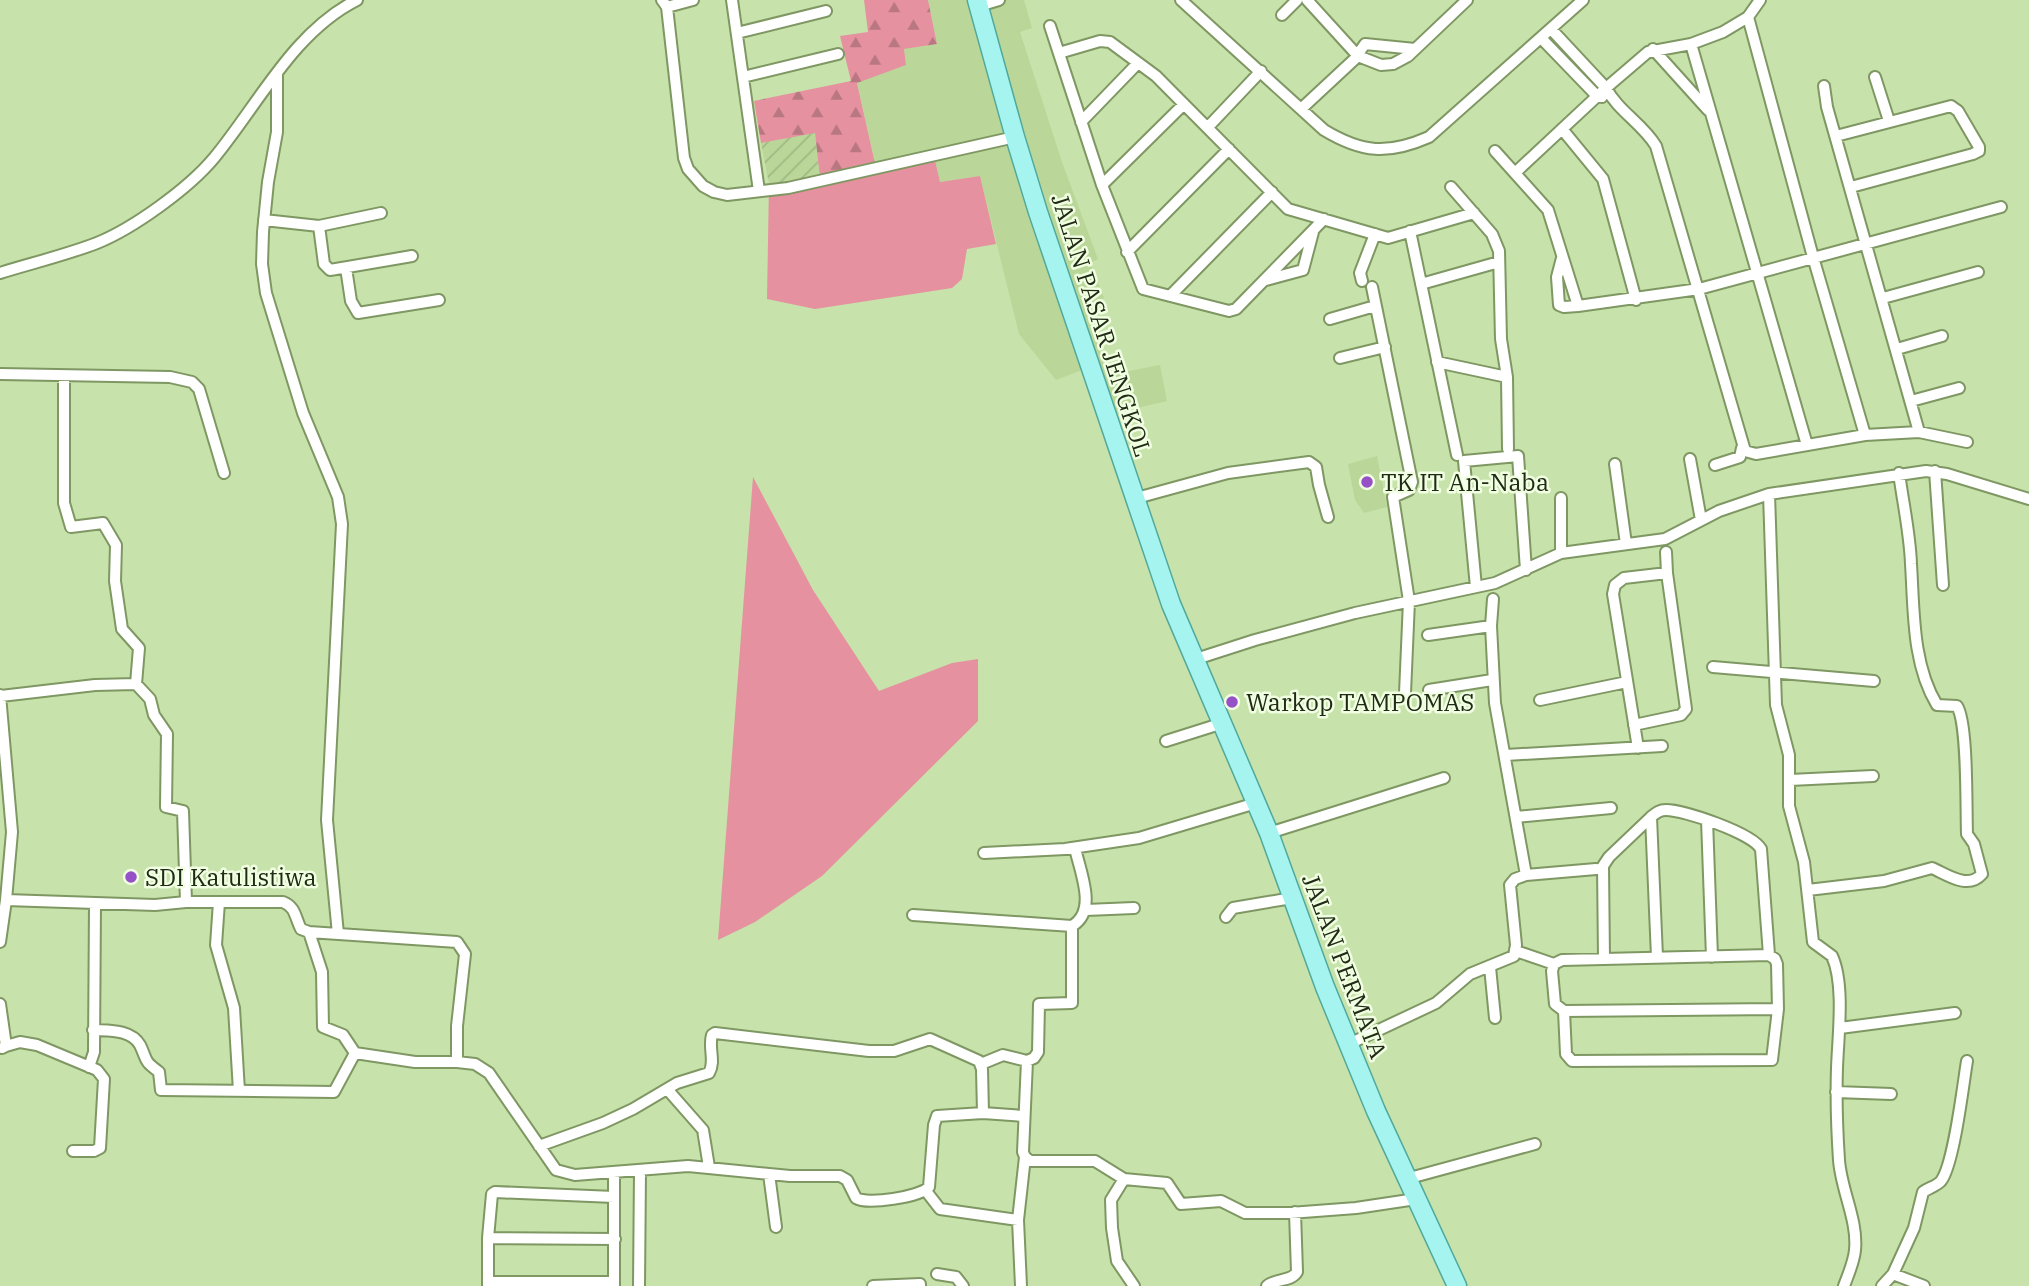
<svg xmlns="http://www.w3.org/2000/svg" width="2029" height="1286" font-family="'IBM Plex Serif',serif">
	<defs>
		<pattern id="industrial-furrows" width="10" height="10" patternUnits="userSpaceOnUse" patternTransform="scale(1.75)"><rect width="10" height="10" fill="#bad799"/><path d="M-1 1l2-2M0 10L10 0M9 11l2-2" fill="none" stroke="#a0b983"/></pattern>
		<pattern id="forest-firs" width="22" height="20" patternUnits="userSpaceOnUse" patternTransform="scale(1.75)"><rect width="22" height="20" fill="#e591a0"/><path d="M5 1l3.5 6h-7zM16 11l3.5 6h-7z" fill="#b97781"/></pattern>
	</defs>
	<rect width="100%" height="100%" fill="#c7e2aa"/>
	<path fill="#bad799" d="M 928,0 L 1024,0 L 1032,28 L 1020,32 L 1062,162 L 1098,259 L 1090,263 L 1104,298 L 1084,306 L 1108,375 L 1160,365 L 1167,401 L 1107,415 L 1087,368 L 1056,380 L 1019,334 L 980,176 L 940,182 L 934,156 L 876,168 L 857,82 L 906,65 L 904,49 L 937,44 Z
		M 1377,456 L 1387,507 L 1364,513 L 1355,500 L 1348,464 Z"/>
	<path fill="url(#industrial-furrows)" d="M 815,132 L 820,178 L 769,184 L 761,143 Z"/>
	<path fill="#e591a0" d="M 934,156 L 940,182 L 980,176 L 996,244 L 967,249 L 962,279 L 952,288 L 815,309 L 767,299 L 769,184 L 820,178 Z
		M 753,477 L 813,590 L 879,691 L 952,663 L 978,659 L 978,721 L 822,876 L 755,922 L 718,940 Z"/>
	<path fill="url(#forest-firs)" d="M 864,0 L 928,0 L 937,44 L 904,49 L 906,65 L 857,83 L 876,168 L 820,178 L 815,133 L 761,143 L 754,101 L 851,81 L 840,36 L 868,32 Z"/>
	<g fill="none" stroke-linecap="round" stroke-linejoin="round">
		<defs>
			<path id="minor" d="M 662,0 L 667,7 L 684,158 L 688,169 L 703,186 L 714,192 L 727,195 L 788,188 L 1015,137
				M 732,0 L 759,191
				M 1181,0 L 1324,130 C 1362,153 1388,155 1429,137 L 1583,0
				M 1307,0 L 1358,56 L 1381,65 L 1393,64 L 1408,56 L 1467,0
				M 979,6 L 999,0
				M 667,7 L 693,0
				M 1282,15 L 1297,0
				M 1748,17 L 1813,257 L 1865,435
				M 1050,26 L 1102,185 L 1143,289 L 1229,311 L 1236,309 L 1324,219
				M 1551,29 L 1606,88 C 1618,111 1643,124 1656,146 L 1745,451 L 1756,454 L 1865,435 L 1919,432 L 1967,442
				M 737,33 L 826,11
				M 1541,38 L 1597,96 L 1602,97
				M 1691,44 L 1807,445
				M 1653,49 L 1708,110
				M 1059,53 L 1100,41 L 1110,42 L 1156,76 L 1288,209 L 1388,238 L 1474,213
				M 1358,54 L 1365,44 L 1415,49
				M 277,74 L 277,132 L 268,182 L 263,232 L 262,264 L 266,293 L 303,413 L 338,497 L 342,524 L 327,820 L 338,934
				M 743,77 L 838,54
				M 1875,77 L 1889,121
				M 1824,86 L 1827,107 L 1919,432
				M 1301,109 L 1358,56
				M 1081,122 L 1138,63
				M 1208,127 L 1261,71
				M 1562,129 L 1603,179 L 1636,300
				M 1836,136 L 1951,106 L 1958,111 L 1979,147 L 1979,151 L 1973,154 L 1851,187
				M 1495,151 L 1548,210 L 1578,306
				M 1516,172 L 1606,88 L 1648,52 L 1691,44 L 1723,32 L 1748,17 L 1760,0
				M 1102,185 L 1184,104
				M 1451,187 L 1492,234 L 1499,251 L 1501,339 L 1507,377 L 1508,449
				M 264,220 L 319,226 L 324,264 L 330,270 L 412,256
				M 319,226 L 381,213
				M 1410,231 L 1457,455
				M 1127,252 L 1229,149
				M 1562,258 L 1557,277 L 1559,305 L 1564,307 L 1578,306 L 1699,289 L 2001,207
				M 346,268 L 351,301 L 358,313 L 439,300
				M 0,273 C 32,263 66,255 97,243 C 134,228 189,188 214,158 C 258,105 293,32 357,0
				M 1266,280 L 1303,270 L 1313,232
				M 1362,281 L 1360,273 L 1375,234
				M 1421,284 L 1499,262
				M 1372,287 L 1412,482 L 1409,490 L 1393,497 L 1409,601 L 1405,693
				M 1170,296 L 1272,192
				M 1883,298 L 1978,272
				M 1330,319 L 1375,306
				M 1897,349 L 1942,336
				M 1340,358 L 1385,347
				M 1437,362 L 1507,377
				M 0,374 L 170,377 L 192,382 L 199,389 L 224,473
				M 64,376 L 64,503 L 71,527 L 103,523 L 116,545 L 115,581 L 122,629 L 139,648 L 136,684 L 150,699 L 154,715 L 167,734 L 166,807 L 183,811 L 186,902
				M 1911,401 L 1959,388
				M 1690,459 L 1701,520
				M 1615,464 L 1626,544
				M 1715,465 L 1740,457 L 1742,448
				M 1935,471 L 1943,585
				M 1769,494 L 1776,705 L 1789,755 L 1789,806 L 1804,862 L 1813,942 L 1832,956 C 1845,984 1838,1037 1837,1068 C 1836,1098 1837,1130 1839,1160 C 1841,1190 1858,1220 1855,1250 C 1854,1262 1848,1275 1844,1286
				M 1133,499 L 1228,473 L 1309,462 L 1316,467 L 1319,485 L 1328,517
				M 1666,552 L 1667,573
				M 1561,553 L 1561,498
				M 1476,587 L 1464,461 L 1518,456 L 1526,570
				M 1493,599 L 1491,626 L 1495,703 L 1526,875
				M 1428,635 L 1491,626
				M 1196,659 L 1255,640 L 1355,613 L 1495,583 L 1561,553 L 1665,539 L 1719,511 L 1769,494 L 1926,471 L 1947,474 L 2029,499
				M 1713,667 L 1874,681
				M 1429,690 L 1492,680
				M 0,695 L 12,832 L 6,900 L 155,905 L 186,902 L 283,902 C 296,907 295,918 301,929 L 309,932 L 457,942 L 465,954 L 457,1026 L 457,1062 L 475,1064 L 489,1073 L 556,1170 L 575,1175 L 688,1166 L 790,1176 L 840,1176 L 847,1180 L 856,1198 C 867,1205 920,1197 929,1187 L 934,1125 L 937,1116 L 983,1113 L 1024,1116
				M 1,696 L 95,685 L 136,684
				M 1540,700 L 1627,682
				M 1634,725 L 1681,715 L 1686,709 L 1667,573 L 1624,578 L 1615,585 L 1613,594 L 1638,748
				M 1166,741 L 1223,723
				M 1506,755 L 1662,746
				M 1790,780 L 1873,776
				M 1516,817 L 1611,808
				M 1651,817 L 1657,957
				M 1707,820 L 1712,957
				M 1269,833 L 1444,778
				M 984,853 L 1065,849 L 1139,838 L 1256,803
				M 1808,890 L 1884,881 L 1932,868 C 1948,875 1968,890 1982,874 L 1974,844 L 1967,834 C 1966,808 1968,723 1957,706 L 1937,705 C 1912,664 1914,610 1911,564 C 1910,534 1903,503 1899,473
				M 219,902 L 216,945 L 234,1008 L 239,1091
				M 1086,910 L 1134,908
				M 913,915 L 1072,926 C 1098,911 1080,872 1075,848
				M 1226,917 L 1233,908 L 1292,898
				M 309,932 L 322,972 L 323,1027 L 343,1035 L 355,1053
				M 0,942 L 6,900
				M 1516,951 L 1554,964
				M 1769,955 L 1562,960 L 1554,964 L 1552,971 L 1555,1004 L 1564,1011 L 1778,1009
				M 1490,967 L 1495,1018
				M 0,1004 L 6,1046 L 2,1048
				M 1564,1011 L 1566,1054 L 1572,1061 L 1772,1060 L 1778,1009 L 1777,964 L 1775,959 L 1769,955 L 1761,849 C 1752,833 1684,810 1666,810 C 1659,810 1656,813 1651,817 L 1609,857 L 1603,866 L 1604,959
				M 1840,1028 L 1955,1013
				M 93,1030 C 109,1031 131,1029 140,1045 C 148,1062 143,1060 159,1072 L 161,1090 L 334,1092 L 355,1053
				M 1349,1044 L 1436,1003 L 1470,974 L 1514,956 L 1516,945 L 1510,885 L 1515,879 L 1526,875 L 1596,869
				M 6,1046 L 20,1042 L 37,1045 L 97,1070 L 104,1079 L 100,1148 L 94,1151 L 73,1151
				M 355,1053 L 415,1062 L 457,1062
				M 1027,1061 L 1023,1152 L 1025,1157 L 1030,1161 L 1095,1161 L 1124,1179 L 1167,1183 L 1181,1204 L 1221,1201 L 1245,1213 L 1290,1213 L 1356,1208 L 1416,1199
				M 981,1064 L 1003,1055 L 1027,1061 L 1034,1058 L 1038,1052 L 1039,1004 L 1072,1003 L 1072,926
				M 89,1067 L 94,1052 L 95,904
				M 667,1089 L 703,1130 L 709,1167
				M 1836,1092 L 1891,1094
				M 539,1146 L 603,1123 L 633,1109 L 677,1083 L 709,1073 C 716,1061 708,1048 712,1035 L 715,1033 L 869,1051 L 894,1051 L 930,1039 L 979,1061 L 982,1069 L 983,1113
				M 769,1174 L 776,1227
				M 1124,1179 L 1111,1200 L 1112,1228 L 1117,1261 L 1134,1286
				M 1406,1179 L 1535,1144
				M 926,1191 L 940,1209 L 1018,1220
				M 488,1238 L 615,1239
				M 937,1274 L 956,1277 L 963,1286
				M 1893,1274 L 1914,1228 L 1923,1192 C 1928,1188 1937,1186 1941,1181 C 1954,1164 1963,1085 1967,1061
				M 488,1282 L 614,1282
				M 488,1286 L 488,1238 L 492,1194 L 495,1192 L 614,1197
				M 614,1286 L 614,1173
				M 639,1286 L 640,1171
				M 873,1286 L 920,1284 L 920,1286
				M 1021,1286 L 1018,1220 L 1025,1157
				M 1267,1286 C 1276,1278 1291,1282 1297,1272 L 1295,1212
				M 1882,1286 L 1893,1274 L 1924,1286"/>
			<path id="primary" d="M 977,0 L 1015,137 L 1038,212 L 1171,604 L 1269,833 L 1325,987 L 1376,1111 L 1457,1286"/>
		</defs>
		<use href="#minor" stroke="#7f9763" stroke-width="14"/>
		<use href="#primary" stroke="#50a99b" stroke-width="21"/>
		<use href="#minor" stroke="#fff" stroke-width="10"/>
		<use href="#primary" stroke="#a6f4ef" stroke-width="18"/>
	</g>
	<g fill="#9551c5" stroke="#f0fee1" stroke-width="2.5">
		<circle cx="1367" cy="482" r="7"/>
		<circle cx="1232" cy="702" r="7"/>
		<circle cx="131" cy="877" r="7"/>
	</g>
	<g text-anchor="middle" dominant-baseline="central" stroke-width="5" stroke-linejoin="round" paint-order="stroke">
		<g font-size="24" fill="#202a14" stroke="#f0fee1">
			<text transform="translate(1102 325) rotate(72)">JALAN PASAR JENGKOL</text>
			<text transform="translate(1345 966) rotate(69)">JALAN PERMATA</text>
		</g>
		<g font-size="24" fill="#202a14" stroke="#f0fee1" text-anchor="start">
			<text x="1381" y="482">TK IT An-Naba</text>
			<text x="1246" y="702">Warkop TAMPOMAS</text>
			<text x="145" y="877">SDI Katulistiwa</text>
		</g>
	</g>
</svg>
